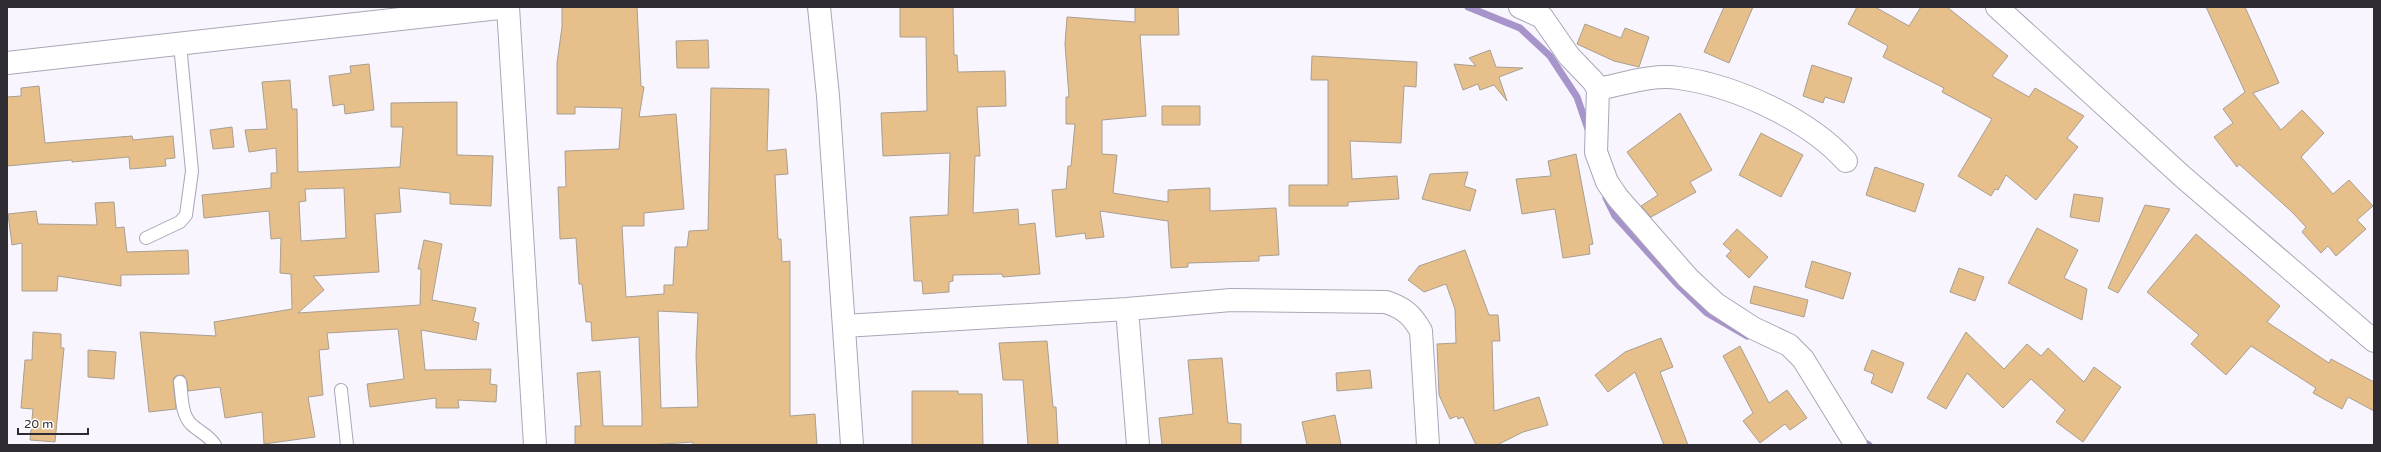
<svg xmlns="http://www.w3.org/2000/svg" width="2381" height="452" font-family="'Varela Round',sans-serif">
	<rect width="100%" height="100%" fill="#f8f5ff"/>
	<g fill="none" stroke-linecap="round" stroke-linejoin="round">
		<path stroke="#a794ca" stroke-width="7" d="M 1468,7 L 1520,28 L 1550,56 L 1577,97 L 1589,132
			M 1606,198 L 1615,216 L 1677,284 L 1707,313 L 1747,336
			M 1858,439 L 1869,445"/>
	</g>
	<path fill="#e6bf8b" stroke="#a99f91" fill-rule="evenodd" d="M 562,7 L 637,7 L 641,86 L 644,87 L 639,117 L 676,114 L 684,209 L 644,213 L 644,226 L 622,226 L 626,297 L 664,294 L 664,285 L 673,285 L 675,247 L 687,247 L 689,231 L 708,230 L 711,88 L 769,89 L 767,151 L 786,149 L 788,174 L 775,175 L 778,239 L 781,239 L 782,262 L 790,261 L 790,416 L 815,414 L 817,445 L 693,445 L 693,442 L 649,445 L 575,445 L 575,426 L 581,426 L 577,373 L 600,371 L 603,426 L 642,426 L 642,414 L 639,337 L 592,341 L 591,322 L 586,322 L 582,284 L 579,284 L 576,238 L 560,239 L 558,187 L 566,187 L 565,151 L 619,149 L 622,108 L 575,107 L 575,114 L 557,114 L 557,63 L 562,27 ZM 658,311 L 698,313 L 696,355 L 698,407 L 661,408 Z
		M 900,7 L 953,7 L 954,55 L 957,55 L 958,72 L 1005,71 L 1006,106 L 977,107 L 980,156 L 975,156 L 973,213 L 1018,209 L 1019,225 L 1035,223 L 1040,274 L 1003,277 L 1002,274 L 953,275 L 953,281 L 949,282 L 949,292 L 923,294 L 922,281 L 914,281 L 910,217 L 948,215 L 950,153 L 883,156 L 881,113 L 927,111 L 926,37 L 900,37 Z
		M 1135,7 L 1178,7 L 1179,35 L 1140,35 L 1146,116 L 1102,120 L 1102,154 L 1117,155 L 1113,193 L 1168,202 L 1168,190 L 1210,188 L 1210,211 L 1276,208 L 1279,255 L 1259,256 L 1259,261 L 1188,263 L 1188,267 L 1171,268 L 1168,221 L 1100,211 L 1104,237 L 1086,239 L 1085,233 L 1056,237 L 1052,190 L 1066,189 L 1068,166 L 1071,166 L 1075,124 L 1066,124 L 1066,97 L 1069,97 L 1065,44 L 1067,17 L 1135,22 Z
		M 1724,7 L 1753,7 L 1729,63 L 1704,52 Z
		M 1857,7 L 1875,7 L 1909,26 L 1921,7 L 1947,7 L 2008,56 L 1992,76 L 2029,97 L 2035,88 L 2084,116 L 2067,138 L 2078,147 L 2036,200 L 2006,175 L 1998,190 L 1995,189 L 1991,196 L 1958,176 L 1992,119 L 1942,92 L 1944,88 L 1883,57 L 1888,46 L 1848,24 Z
		M 2206,7 L 2245,7 L 2279,83 L 2253,93 L 2281,130 L 2302,110 L 2324,133 L 2301,157 L 2333,194 L 2349,180 L 2373,206 L 2357,220 L 2366,229 L 2336,256 L 2328,246 L 2321,253 L 2302,232 L 2306,227 L 2292,212 L 2239,164 L 2237,167 L 2214,137 L 2233,123 L 2223,109 L 2245,92 Z
		M 1585,24 L 1621,38 L 1625,28 L 1649,37 L 1639,67 L 1614,61 L 1577,44 Z
		M 708,40 L 709,68 L 677,68 L 676,41 Z
		M 1490,50 L 1496,67 L 1523,68 L 1499,77 L 1507,101 L 1494,85 L 1480,90 L 1478,84 L 1463,90 L 1454,64 L 1476,66 L 1469,58 Z
		M 1312,56 L 1417,62 L 1416,87 L 1404,86 L 1401,143 L 1350,141 L 1352,179 L 1397,176 L 1399,199 L 1348,202 L 1348,206 L 1289,206 L 1289,185 L 1328,185 L 1328,80 L 1311,80 Z
		M 369,64 L 374,110 L 345,114 L 344,104 L 333,106 L 329,76 L 351,73 L 350,66 Z
		M 1812,65 L 1852,78 L 1844,103 L 1825,97 L 1823,103 L 1803,96 Z
		M 290,80 L 292,109 L 297,109 L 298,172 L 400,167 L 403,127 L 391,127 L 391,103 L 457,102 L 457,155 L 493,156 L 491,206 L 450,204 L 450,193 L 399,188 L 401,212 L 375,214 L 379,272 L 313,276 L 324,290 L 298,313 L 420,305 L 421,269 L 418,269 L 424,240 L 442,244 L 432,300 L 476,308 L 473,321 L 479,323 L 476,340 L 421,330 L 425,370 L 491,369 L 490,384 L 497,385 L 496,402 L 458,400 L 459,408 L 436,408 L 436,398 L 370,407 L 367,384 L 404,379 L 398,329 L 327,333 L 329,349 L 319,350 L 323,395 L 308,397 L 315,437 L 264,444 L 262,412 L 225,418 L 220,387 L 188,391 L 187,381 L 183,375 L 176,376 L 173,379 L 176,409 L 149,412 L 140,332 L 216,336 L 214,322 L 292,309 L 291,274 L 280,273 L 281,238 L 271,239 L 269,211 L 204,218 L 202,195 L 271,188 L 271,173 L 277,173 L 276,148 L 249,152 L 245,130 L 267,129 L 262,82 ZM 344,188 L 346,238 L 301,241 L 299,202 L 306,201 L 305,189 Z
		M 39,86 L 45,143 L 132,136 L 133,140 L 173,136 L 175,158 L 165,159 L 166,166 L 130,169 L 129,157 L 72,162 L 72,160 L 7,166 L 7,97 L 21,96 L 21,88 Z
		M 1162,106 L 1200,106 L 1200,125 L 1162,125 Z
		M 1680,113 L 1712,170 L 1690,182 L 1696,192 L 1651,217 L 1641,206 L 1658,195 L 1627,152 Z
		M 232,127 L 234,147 L 213,149 L 210,130 Z
		M 1761,133 L 1803,155 L 1781,197 L 1739,175 Z
		M 1576,154 L 1593,244 L 1589,245 L 1590,254 L 1563,258 L 1555,209 L 1522,214 L 1516,179 L 1551,176 L 1548,161 Z
		M 1875,167 L 1924,184 L 1915,212 L 1866,195 Z
		M 1468,172 L 1464,186 L 1476,190 L 1470,211 L 1422,199 L 1430,174 Z
		M 2074,194 L 2103,198 L 2099,222 L 2070,217 Z
		M 114,202 L 116,228 L 124,227 L 127,252 L 188,250 L 189,274 L 121,275 L 121,286 L 58,276 L 57,291 L 22,291 L 22,243 L 12,245 L 8,214 L 36,211 L 38,224 L 97,225 L 95,203 Z
		M 2145,205 L 2170,209 L 2118,293 L 2108,288 Z
		M 2037,228 L 2078,250 L 2064,278 L 2087,289 L 2082,320 L 2008,283 Z
		M 1737,229 L 1768,257 L 1749,278 L 1726,256 L 1731,251 L 1723,244 Z
		M 2196,234 L 2280,306 L 2267,322 L 2329,363 L 2331,359 L 2374,382 L 2374,411 L 2348,397 L 2342,409 L 2313,393 L 2316,388 L 2251,346 L 2226,375 L 2191,344 L 2199,335 L 2147,292 Z
		M 1465,250 L 1489,315 L 1498,315 L 1500,341 L 1492,341 L 1494,411 L 1539,397 L 1548,425 L 1523,432 L 1497,445 L 1476,445 L 1463,417 L 1458,419 L 1457,416 L 1450,419 L 1439,395 L 1437,344 L 1456,343 L 1455,309 L 1446,284 L 1424,292 L 1408,280 L 1419,266 Z
		M 1812,261 L 1851,273 L 1843,299 L 1805,287 Z
		M 1959,268 L 1984,277 L 1975,301 L 1950,292 Z
		M 1754,286 L 1808,300 L 1804,317 L 1750,303 Z
		M 33,332 L 61,334 L 61,348 L 64,348 L 55,442 L 30,440 L 33,409 L 21,408 L 25,360 L 32,360 Z
		M 1966,332 L 2004,369 L 2027,344 L 2041,356 L 2048,348 L 2084,382 L 2094,367 L 2121,387 L 2083,442 L 2056,422 L 2065,410 L 2031,379 L 2003,408 L 1967,373 L 1946,409 L 1927,398 Z
		M 1661,338 L 1673,367 L 1660,372 L 1688,445 L 1664,445 L 1635,372 L 1608,392 L 1595,375 L 1625,352 Z
		M 1047,341 L 1053,407 L 1056,407 L 1058,445 L 1028,445 L 1023,380 L 1003,380 L 999,343 Z
		M 1740,346 L 1769,403 L 1787,390 L 1807,418 L 1790,430 L 1785,424 L 1760,443 L 1743,421 L 1753,413 L 1723,356 Z
		M 88,350 L 116,352 L 114,379 L 88,377 Z
		M 1872,350 L 1904,363 L 1892,393 L 1871,383 L 1874,374 L 1864,370 Z
		M 1222,358 L 1228,423 L 1241,424 L 1241,445 L 1162,445 L 1159,418 L 1193,414 L 1188,360 Z
		M 1370,370 L 1372,388 L 1337,391 L 1336,373 Z
		M 912,391 L 958,391 L 958,394 L 982,394 L 983,445 L 912,445 Z
		M 1335,415 L 1341,445 L 1307,445 L 1302,422 Z"/>
	<g fill="none" stroke-linecap="round" stroke-linejoin="round">
		<defs>
			<path id="service" d="M 146,238 L 180,222 L 186,215 L 192,171 L 180,44
				M 180,382 C 182,395 181,414 191,424 C 199,432 209,435 215,445
				M 341,390 L 347,445"/>
			<path id="minor" d="M 508,7 L 535,445
				M 1520,7 L 1542,17 L 1569,56 L 1593,81 L 1598,89 L 1596,152 L 1607,182 L 1618,198 L 1688,278 L 1716,304 L 1753,328 L 1789,345 L 1803,359 L 1856,445
				M 1997,7 L 2183,177 L 2374,341
				M 7,63 L 508,7
				M 1598,89 C 1624,84 1652,74 1679,78 C 1736,86 1808,119 1846,161
				M 1127,309 L 1138,445
				M 844,326 L 1127,309 L 1231,300 L 1386,302 C 1404,308 1412,315 1421,331 L 1428,445"/>
			<path id="tertiary" d="M 819,7 L 828,96 L 852,445"/>
		</defs>
		<use href="#service" stroke="#aba6b6" stroke-width="14"/>
		<use href="#minor" stroke="#aba6b6" stroke-width="24"/>
		<use href="#tertiary" stroke="#aba6b6" stroke-width="24"/>
		<use href="#service" stroke="#fff" stroke-width="12"/>
		<use href="#minor" stroke="#fff" stroke-width="22"/>
		<use href="#tertiary" stroke="#fff" stroke-width="22"/>
	</g>
	<rect width="2381" height="452" fill="none" stroke="#2e2c32" stroke-width="16"/>
	<path d="M18 428v6h70v-6" fill="none" stroke="#2e2c32" stroke-width="2"/>
	<text x="24" y="428" font-size="12" fill="#2e2c32" stroke="#ffffff" stroke-width="3" paint-order="stroke">20 m</text>
</svg>
